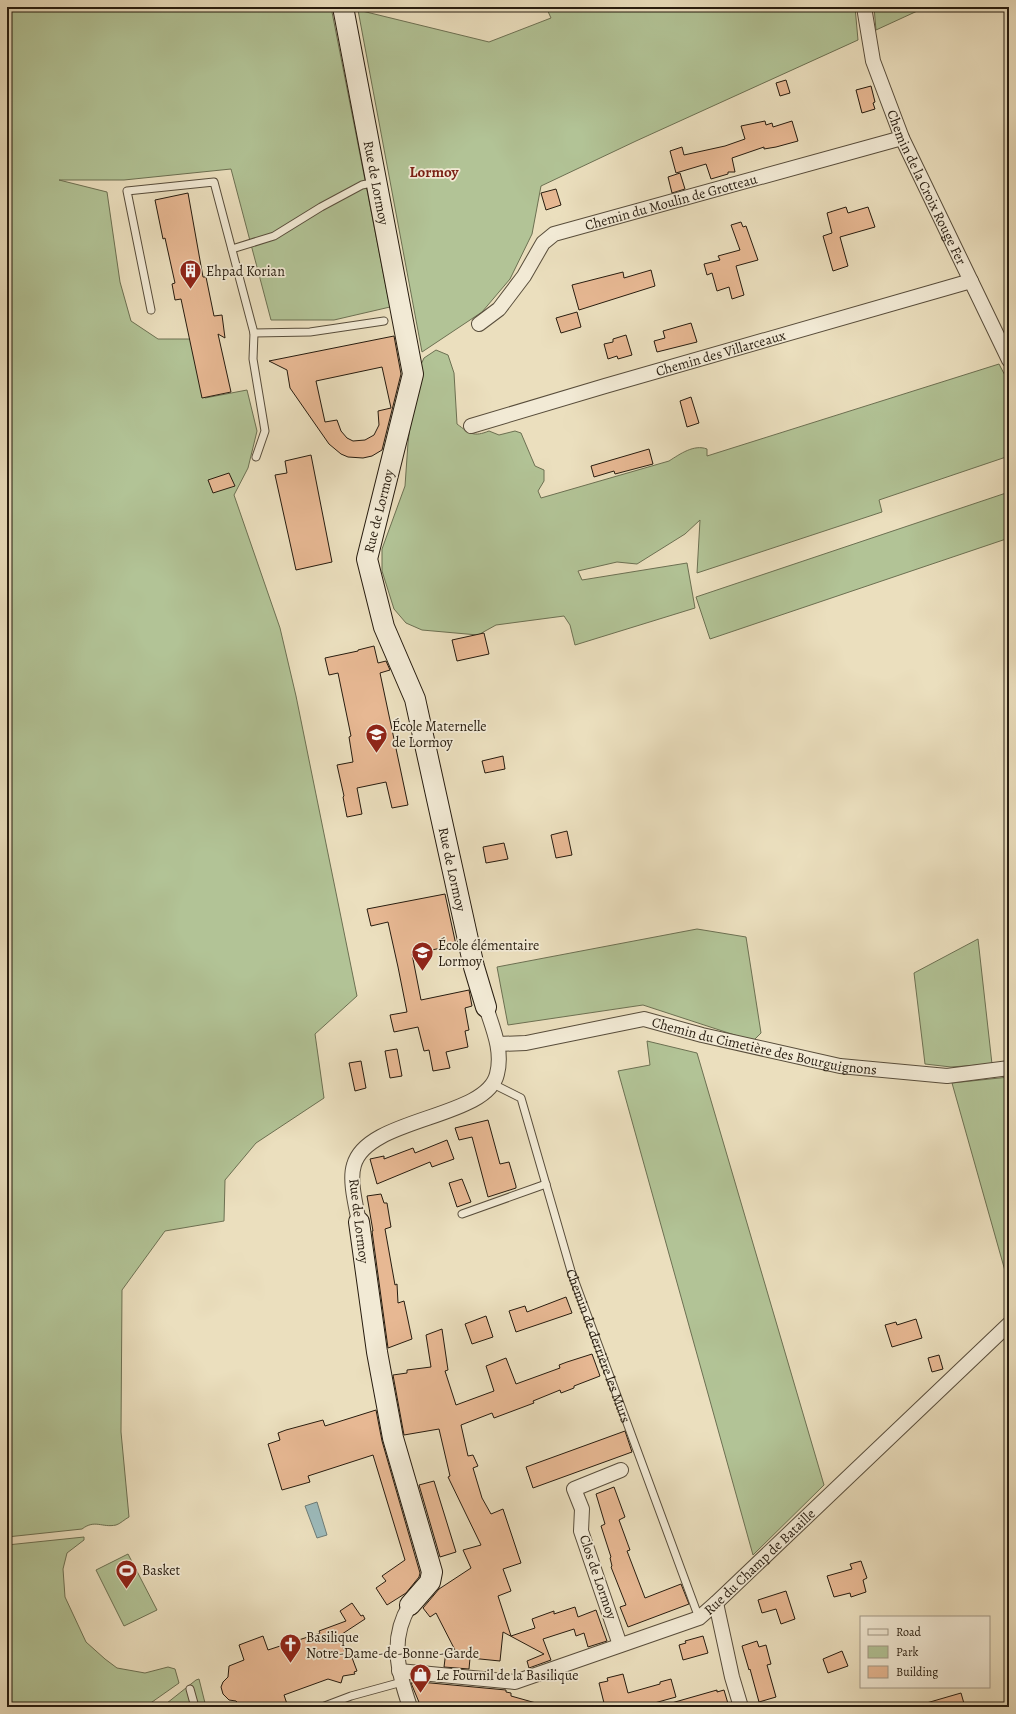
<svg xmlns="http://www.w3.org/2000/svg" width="1016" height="1714" font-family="Alegreya,serif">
	<rect width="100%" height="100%" fill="#ebdfbe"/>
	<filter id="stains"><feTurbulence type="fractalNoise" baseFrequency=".005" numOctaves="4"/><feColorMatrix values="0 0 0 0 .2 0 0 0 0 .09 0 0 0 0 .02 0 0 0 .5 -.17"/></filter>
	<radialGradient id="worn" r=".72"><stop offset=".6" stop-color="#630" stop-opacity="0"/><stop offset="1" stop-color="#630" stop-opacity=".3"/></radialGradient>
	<path fill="#b2c396" stroke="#6c7052" d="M 7,7 L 331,7 L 390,307 L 334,320 L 271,320 L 231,169 L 124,180 L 59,180 L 107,192 L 120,282 L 131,321 L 158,339 L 193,339 L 205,398 L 247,390 L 257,431 L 248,468 L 234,495 L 280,628 L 296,696 L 357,996 L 315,1034 L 324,1098 L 256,1143 L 225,1180 L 224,1221 L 165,1231 L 122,1290 L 121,1432 L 129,1517 C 125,1519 120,1524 116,1525 C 102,1528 95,1519 82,1529 L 7,1537 Z
		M 546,7 L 855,7 L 858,40 L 636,141 L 541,186 L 532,234 L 510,279 L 482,312 L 422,352 L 358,10 L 489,42 L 551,18 Z
		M 874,7 L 926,7 L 876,30 Z
		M 436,350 L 448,355 L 454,373 L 457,424 C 470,434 474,437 489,431 L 499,435 L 515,431 L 521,433 L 535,466 L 544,470 L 544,481 L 538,491 L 541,498 L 669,461 C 680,454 694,444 707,449 L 707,456 L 999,364 L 1009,383 L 1009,456 L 879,500 L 882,512 L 697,573 L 700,520 L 685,534 L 637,564 L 617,562 L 578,571 L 582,580 L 687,563 L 695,608 L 575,645 L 570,625 L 564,616 L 496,625 L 478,635 L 422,630 L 406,623 L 394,609 L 382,571 L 382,549 L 405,486 L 408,443 L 416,375 L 424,358 Z
		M 1009,492 L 1009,538 L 710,639 L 696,597 Z
		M 697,929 L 746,937 L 761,1033 L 753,1041 L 643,1005 L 508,1025 L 497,967 Z
		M 978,939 L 992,1064 L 951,1067 L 925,1064 L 914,973 Z
		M 647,1041 L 697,1053 L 824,1485 L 753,1555 L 618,1071 L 650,1065 Z
		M 1009,1077 L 1009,1285 L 952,1083 Z
		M 84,1537 L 84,1540 L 67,1553 L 63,1569 L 65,1597 L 86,1642 L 105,1659 L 117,1668 L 145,1673 L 168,1667 L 175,1669 L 179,1683 L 145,1707 L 7,1707 L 7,1545 Z
		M 128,1554 L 157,1610 L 124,1626 L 96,1570 Z
		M 199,1679 L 206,1707 L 162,1707 L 196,1680 Z"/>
	<path fill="#9cbabb" stroke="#6d7b76" d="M 317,1502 L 327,1535 L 317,1538 L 305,1506 Z"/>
	<path fill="#e7b893" stroke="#271c0f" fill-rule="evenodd" d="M 786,80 L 790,93 L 780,96 L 776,83 Z
		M 871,86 L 875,102 L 873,103 L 875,109 L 862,113 L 856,90 Z
		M 765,121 L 766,125 L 772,123 L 773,127 L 792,121 L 798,141 L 776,147 L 764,149 L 764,147 L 732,158 L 735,172 L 728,172 L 728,174 L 711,179 L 706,164 L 676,173 L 670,151 L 682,147 L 684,155 L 725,146 L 745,139 L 741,126 Z
		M 680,173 L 685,189 L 672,193 L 668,177 Z
		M 556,189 L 561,205 L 546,210 L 541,193 Z
		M 188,193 L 203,277 L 206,277 L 214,316 L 222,315 L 225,338 L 218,334 L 231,392 L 202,398 L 181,299 L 175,300 L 172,284 L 175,283 L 165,238 L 163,239 L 155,200 Z
		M 846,207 L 848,213 L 868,207 L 875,227 L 840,237 L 848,266 L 833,271 L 823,236 L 832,233 L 827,213 Z
		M 741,222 L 743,227 L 746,226 L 758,260 L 736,266 L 744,295 L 732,299 L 729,287 L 717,291 L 712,273 L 707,275 L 704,264 L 720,260 L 718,256 L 740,250 L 731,225 Z
		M 651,270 L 655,286 L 579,310 L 572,285 L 623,272 L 624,278 Z
		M 577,312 L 581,327 L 561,333 L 556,318 Z
		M 691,323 L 697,342 L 657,352 L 654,341 L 665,338 L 663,331 Z
		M 626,335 L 632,355 L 618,359 L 617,356 L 608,359 L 604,344 L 613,342 L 613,339 Z
		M 394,336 L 401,374 L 382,450 L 372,456 L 363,458 L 348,457 L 341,454 L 329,444 L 290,388 L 287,370 L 269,361 ZM 382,367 L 391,408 L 378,411 L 379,425 L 374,435 L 365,440 L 353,441 L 347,438 L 341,431 L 337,420 L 325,422 L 316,381 Z
		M 691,397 L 699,423 L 687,427 L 680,401 Z
		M 649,449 L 653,464 L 615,474 L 614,471 L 594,477 L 591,466 Z
		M 311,455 L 332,562 L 296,570 L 275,475 L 287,473 L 285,461 Z
		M 229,473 L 235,486 L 213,493 L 208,480 Z
		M 484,633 L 489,654 L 457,661 L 452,640 Z
		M 374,646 L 378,663 L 386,661 L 390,670 L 380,673 L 408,805 L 392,808 L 386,782 L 357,788 L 362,814 L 347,817 L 343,797 L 344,796 L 337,765 L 353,762 L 349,737 L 351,736 L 338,673 L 329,675 L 325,658 L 358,651 L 358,650 Z
		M 503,756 L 505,769 L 485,773 L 482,761 Z
		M 567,831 L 572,855 L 556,858 L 551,835 Z
		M 504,843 L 508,859 L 486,863 L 483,847 Z
		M 445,894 L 456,945 L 412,954 L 421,1000 L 469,990 L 472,1006 L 465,1008 L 469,1030 L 465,1031 L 468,1047 L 446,1052 L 450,1068 L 433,1071 L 429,1050 L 424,1051 L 418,1027 L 394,1032 L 390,1015 L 407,1012 L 398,967 L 388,922 L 371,926 L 367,909 Z
		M 397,1049 L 402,1076 L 390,1078 L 385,1051 Z
		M 361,1061 L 366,1088 L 355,1091 L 349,1063 Z
		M 488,1120 L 500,1164 L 509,1162 L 516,1186 L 516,1188 L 488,1197 L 472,1137 L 459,1140 L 455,1128 Z
		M 447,1140 L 454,1159 L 432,1167 L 430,1162 L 377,1184 L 370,1159 L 384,1156 L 384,1159 L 413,1148 L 415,1153 Z
		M 462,1179 L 471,1202 L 457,1207 L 449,1183 Z
		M 381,1194 L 384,1203 L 387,1203 L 391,1227 L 385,1229 L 395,1285 L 397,1284 L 398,1303 L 404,1301 L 412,1339 L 388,1348 L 372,1231 L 373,1231 L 367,1196 Z
		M 566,1297 L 572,1313 L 516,1332 L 509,1311 L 525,1306 L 527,1312 Z
		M 486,1316 L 493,1337 L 472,1344 L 465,1324 Z
		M 916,1319 L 922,1338 L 892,1347 L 885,1325 L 896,1322 L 897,1325 Z
		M 442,1329 L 448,1370 L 445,1371 L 456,1405 L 494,1391 L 486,1366 L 506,1358 L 516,1384 L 560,1368 L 559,1365 L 567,1362 L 592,1354 L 600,1376 L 574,1386 L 574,1388 L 561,1393 L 560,1390 L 533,1401 L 534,1403 L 494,1418 L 492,1413 L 461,1425 L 468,1456 L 473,1455 L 478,1466 L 473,1468 L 482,1498 L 491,1514 L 503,1509 L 521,1563 L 503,1569 L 511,1591 L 498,1596 L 511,1636 L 535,1628 L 532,1619 L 554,1611 L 554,1614 L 575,1607 L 578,1617 L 596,1610 L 607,1641 L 588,1647 L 584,1633 L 576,1636 L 574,1629 L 543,1639 L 551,1660 L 529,1668 L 527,1661 L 544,1654 L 503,1632 L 500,1661 L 470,1658 L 469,1669 L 444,1667 L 446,1651 L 456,1652 L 436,1613 L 430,1617 L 423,1608 L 439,1589 L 471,1568 L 463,1550 L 481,1545 L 448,1477 L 450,1476 L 439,1429 L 404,1435 L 393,1375 L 407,1373 L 407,1370 L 431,1367 L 426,1335 Z
		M 939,1355 L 943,1369 L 932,1372 L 928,1358 Z
		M 376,1410 L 382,1441 L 420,1573 L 419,1577 L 406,1593 L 387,1605 L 376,1588 L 386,1581 L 382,1576 L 405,1560 L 373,1455 L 308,1476 L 310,1482 L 282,1490 L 268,1444 L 280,1440 L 278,1433 L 286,1430 L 323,1420 L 325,1426 Z
		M 625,1431 L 632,1452 L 533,1488 L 526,1467 Z
		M 434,1481 L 456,1552 L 440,1557 L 419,1485 Z
		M 614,1487 L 625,1517 L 619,1520 L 630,1550 L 627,1551 L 645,1598 L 681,1584 L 689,1604 L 628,1627 L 620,1607 L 626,1605 L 611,1567 L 612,1566 L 610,1558 L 611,1557 L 601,1526 L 605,1524 L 596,1494 Z
		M 861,1561 L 867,1578 L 863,1580 L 866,1592 L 851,1597 L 850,1593 L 834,1597 L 827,1576 L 852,1569 L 850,1564 Z
		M 786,1591 L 795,1619 L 781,1624 L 776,1609 L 762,1613 L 758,1600 Z
		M 352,1603 L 361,1616 L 363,1615 L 365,1619 L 339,1636 L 346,1655 L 351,1655 L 357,1671 L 354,1672 L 355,1674 L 343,1676 L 341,1683 L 328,1679 L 284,1695 L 288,1707 L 262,1707 L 260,1703 L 249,1707 L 242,1707 L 236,1701 L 229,1700 L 223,1694 L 221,1687 L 223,1682 L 228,1677 L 229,1666 L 244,1660 L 239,1645 L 263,1636 L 268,1650 L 320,1633 L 319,1631 L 346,1621 L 340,1611 Z
		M 703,1636 L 708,1653 L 683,1660 L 679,1645 L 686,1643 L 685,1641 Z
		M 757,1641 L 759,1647 L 766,1645 L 771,1664 L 767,1665 L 776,1697 L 759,1702 L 750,1669 L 749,1670 L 742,1646 Z
		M 842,1651 L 848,1666 L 828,1673 L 823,1659 Z
		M 623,1674 L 628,1693 L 660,1684 L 660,1682 L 671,1679 L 676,1697 L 640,1707 L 605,1707 L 599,1683 L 608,1681 L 607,1678 Z
		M 420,1682 L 506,1690 L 506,1692 L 511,1693 L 511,1696 L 536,1703 L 536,1707 L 421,1707 L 411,1683 Z
		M 717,1690 L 717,1692 L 724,1690 L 729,1707 L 669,1707 L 668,1704 Z
		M 961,1693 L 965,1707 L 923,1707 L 923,1704 Z"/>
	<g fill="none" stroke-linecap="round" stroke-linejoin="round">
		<defs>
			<g id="lane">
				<path d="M 232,249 L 274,236 L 321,207 L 362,185 L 376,182"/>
				<path d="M 151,310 L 127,191 L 214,182 L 254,333 L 310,332 L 384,321"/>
				<path d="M 254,333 L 253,359 L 265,431 L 256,457"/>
				<path id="s1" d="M 493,1084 L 521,1098 L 571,1271 L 699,1618"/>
				<path d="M 462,1214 L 546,1184"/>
				<path d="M 190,1689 L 195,1707"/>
				<path d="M 322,1707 L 351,1696 L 402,1682"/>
			</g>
			<g id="street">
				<path id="s2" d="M 864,7 L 873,61 L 902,138 L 1009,360"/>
				<path id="s3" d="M 479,324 L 499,309 L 524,276 L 543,243 L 554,234 L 902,138"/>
				<path id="s4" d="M 471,426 L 605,386 L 971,281"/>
				<path id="s5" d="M 498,1044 L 526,1043 L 644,1019 L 702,1035 L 840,1066 L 947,1076 L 1009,1068"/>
				<path d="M 359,1222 C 356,1206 349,1180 354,1165 C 367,1117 487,1119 497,1074 C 503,1051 493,1029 486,1007"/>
				<path d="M 716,1603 L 732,1677 L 741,1707"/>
				<path d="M 410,1605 C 389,1639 398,1672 410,1707"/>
				<path d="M 620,1645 L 581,1531 L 582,1509 L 574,1489 L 621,1470"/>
				<path id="s6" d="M 399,1671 L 515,1682 L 699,1618 L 716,1603 L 1009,1324"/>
			</g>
			<g id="secondary">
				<path id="s7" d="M 343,7 L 413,374 L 367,559 L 384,627 L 415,699 L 474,967 L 486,1007"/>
				<path d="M 359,1222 L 377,1352 L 393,1438 L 432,1572 L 430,1582 L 410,1605"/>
			</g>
		</defs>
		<use href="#lane" stroke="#584d3b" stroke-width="9"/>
		<use href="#street" stroke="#584d3b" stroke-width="16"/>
		<use href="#secondary" stroke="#271c0f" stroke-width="22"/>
		<use href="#lane" stroke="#f2ead5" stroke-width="7"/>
		<use href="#street" stroke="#f2ead5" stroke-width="14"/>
		<use href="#secondary" stroke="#f2ead5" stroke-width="20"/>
	</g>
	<defs>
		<symbol id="building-pin" viewBox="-11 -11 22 30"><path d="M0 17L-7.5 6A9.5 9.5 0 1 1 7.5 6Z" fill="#8f2418" stroke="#f2ead5"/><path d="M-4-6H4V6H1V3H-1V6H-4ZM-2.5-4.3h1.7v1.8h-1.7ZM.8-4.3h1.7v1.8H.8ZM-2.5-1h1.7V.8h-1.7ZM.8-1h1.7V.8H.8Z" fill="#fff"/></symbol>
		<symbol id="school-pin" viewBox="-11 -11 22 30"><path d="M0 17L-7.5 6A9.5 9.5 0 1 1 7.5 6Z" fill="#8f2418" stroke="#f2ead5"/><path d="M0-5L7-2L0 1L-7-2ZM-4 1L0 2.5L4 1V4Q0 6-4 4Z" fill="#fff"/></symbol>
		<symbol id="stadium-pin" viewBox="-11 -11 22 30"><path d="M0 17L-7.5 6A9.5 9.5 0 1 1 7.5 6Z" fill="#8f2418" stroke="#f2ead5"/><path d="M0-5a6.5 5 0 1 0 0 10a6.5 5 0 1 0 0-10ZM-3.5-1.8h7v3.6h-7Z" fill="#fff"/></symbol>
		<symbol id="church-pin" viewBox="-11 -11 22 30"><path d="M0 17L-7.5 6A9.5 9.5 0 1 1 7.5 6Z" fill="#8f2418" stroke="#f2ead5"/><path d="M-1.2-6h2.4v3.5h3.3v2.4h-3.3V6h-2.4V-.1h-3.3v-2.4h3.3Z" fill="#fff"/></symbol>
		<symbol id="shop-pin" viewBox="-11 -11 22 30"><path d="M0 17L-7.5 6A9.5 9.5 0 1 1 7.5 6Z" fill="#8f2418" stroke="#f2ead5"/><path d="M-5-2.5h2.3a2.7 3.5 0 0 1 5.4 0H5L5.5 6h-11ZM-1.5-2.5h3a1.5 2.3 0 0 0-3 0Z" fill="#fff"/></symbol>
	</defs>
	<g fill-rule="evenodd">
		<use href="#building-pin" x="178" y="258" width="25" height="34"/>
		<use href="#school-pin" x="364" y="722" width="25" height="34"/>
		<use href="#school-pin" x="410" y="940" width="25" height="34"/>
		<use href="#stadium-pin" x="114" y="1558" width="25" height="34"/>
		<use href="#church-pin" x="278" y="1632" width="25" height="34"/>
		<use href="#shop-pin" x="408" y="1662" width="25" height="34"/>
	</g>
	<g text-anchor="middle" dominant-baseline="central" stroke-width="3.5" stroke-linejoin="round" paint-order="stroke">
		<g font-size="14" fill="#271c0f" stroke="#f2ead5">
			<text stroke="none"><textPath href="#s7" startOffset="179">Rue de Lormoy</textPath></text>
			<text stroke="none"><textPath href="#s2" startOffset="192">Chemin de la Croix Rouge Fer</textPath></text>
			<text stroke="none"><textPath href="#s3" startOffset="240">Chemin du Moulin de Grotteau</textPath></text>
			<text stroke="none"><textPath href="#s4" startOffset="260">Chemin des Villarceaux</textPath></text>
			<text transform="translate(379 511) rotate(-76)">Rue de Lormoy</text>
			<text stroke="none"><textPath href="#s7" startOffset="887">Rue de Lormoy</textPath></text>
			<text stroke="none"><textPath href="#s5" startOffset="272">Chemin du Cimetière des Bourguignons</textPath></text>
			<text transform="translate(359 1221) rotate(83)">Rue de Lormoy</text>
			<text stroke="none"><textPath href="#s1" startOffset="291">Chemin de derrière les Murs</textPath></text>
			<text stroke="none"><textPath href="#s6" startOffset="394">Rue du Champ de Bataille</textPath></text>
			<text transform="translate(598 1577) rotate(71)">Clos de Lormoy</text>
		</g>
		<g font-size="14" fill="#271c0f" stroke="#f2ead5" text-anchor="start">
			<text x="206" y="271">Ehpad Korian</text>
			<text x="392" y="726">École Maternelle<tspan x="392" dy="16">de Lormoy</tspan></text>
			<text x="438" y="945">École élémentaire<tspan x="438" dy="16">Lormoy</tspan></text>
			<text x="142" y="1570">Basket</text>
			<text x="306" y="1637">Basilique<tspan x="306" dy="16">Notre-Dame-de-Bonne-Garde</tspan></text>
			<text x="436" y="1675">Le Fournil de la Basilique</text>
		</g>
		<g font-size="15" font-weight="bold" fill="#7a1f14" stroke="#f2ead5">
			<text x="434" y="172">Lormoy</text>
		</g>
	</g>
	<rect width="1016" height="1714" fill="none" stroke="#ebdfbe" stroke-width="24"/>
	<rect x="8" y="8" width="1000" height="1698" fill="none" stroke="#271c0f" stroke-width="2"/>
	<rect x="12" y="12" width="992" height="1690" fill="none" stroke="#271c0f"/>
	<rect x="860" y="1616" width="130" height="72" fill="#f2ead5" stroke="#a19886"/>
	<rect x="868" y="1629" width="20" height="6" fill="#f2ead5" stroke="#a19886"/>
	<text x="896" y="1636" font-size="12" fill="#271c0f">Road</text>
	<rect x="868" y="1646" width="20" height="12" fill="#b2c396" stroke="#a19886"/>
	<text x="896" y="1656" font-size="12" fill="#271c0f">Park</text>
	<rect x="868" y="1666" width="20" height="12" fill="#e7b893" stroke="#a19886"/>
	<text x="896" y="1676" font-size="12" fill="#271c0f">Building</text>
	<rect width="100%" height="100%" filter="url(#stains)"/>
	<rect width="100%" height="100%" fill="url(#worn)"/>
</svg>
